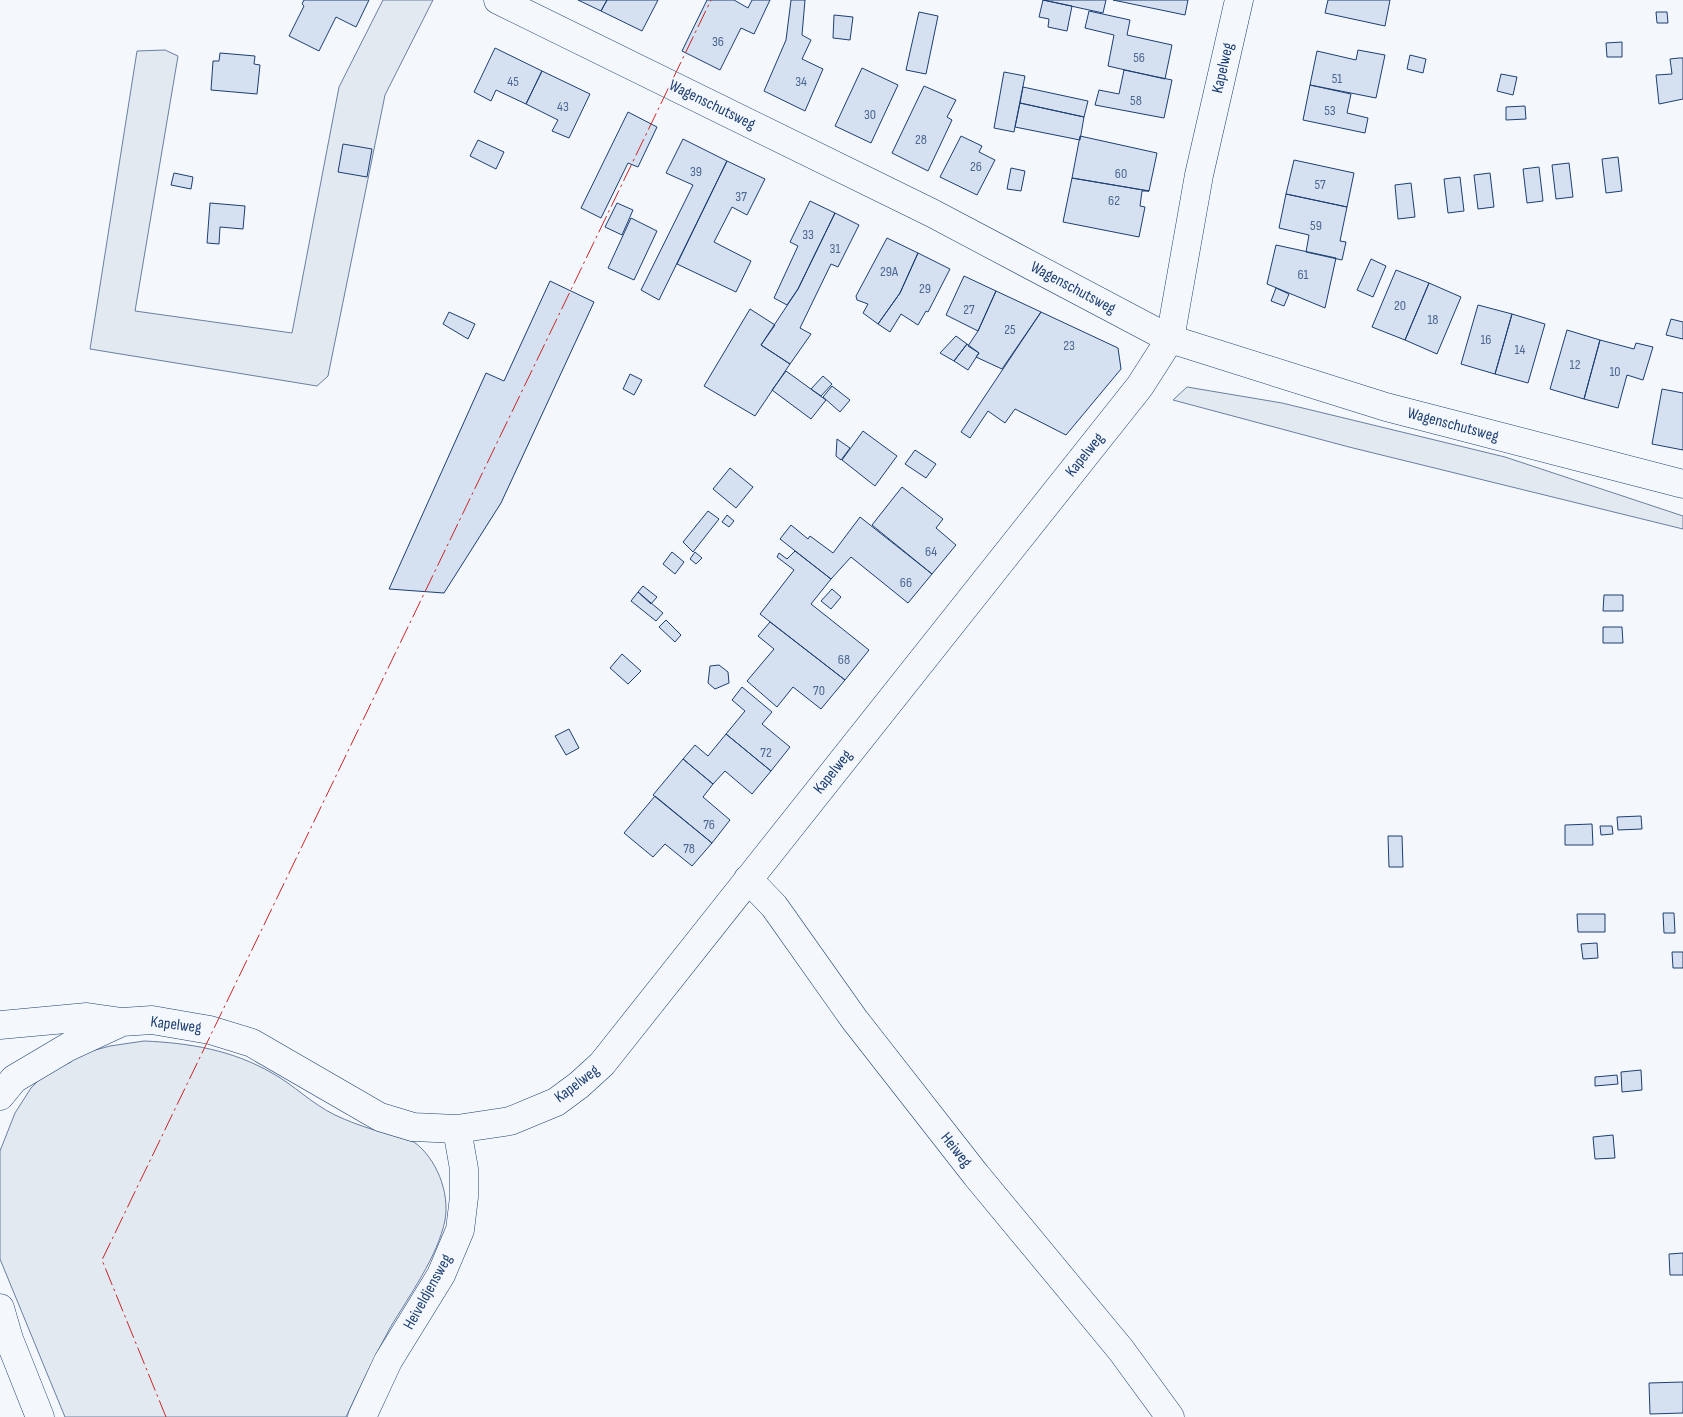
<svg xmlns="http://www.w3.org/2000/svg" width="1683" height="1417" font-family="'Sofia Sans Condensed',sans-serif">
	<rect width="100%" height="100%" fill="#f4f7fb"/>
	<path fill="#e3e9f0" stroke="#687fa3" d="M 383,0 L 433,0 L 385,95 L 328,376 L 317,386 L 90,349 L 137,51 L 165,50 L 178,56 L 135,311 L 292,333 L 339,87 Z
		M 1187,387 L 1282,403 L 1505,457 L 1683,516 L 1683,529 L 1349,447 L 1173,400 Z
		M 144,1041 C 190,1043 232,1050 272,1073 C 294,1085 312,1104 335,1115 C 360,1127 388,1134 414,1142 C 436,1158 450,1192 445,1220 C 438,1256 409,1296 390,1328 C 374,1357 360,1387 346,1417 L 65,1417 L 0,1259 L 0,1151 L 15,1113 L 31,1088 L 46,1073 L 71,1062 L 69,1057 L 110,1046 Z"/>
	<path fill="#d5e0f0" stroke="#1d3f73" d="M 304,0 L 369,0 L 356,27 L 336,17 L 319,51 L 289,36 L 304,6 L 302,4 Z
		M 578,0 L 607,0 L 601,11 Z
		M 607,0 L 658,0 L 642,31 L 601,11 Z
		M 707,0 L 734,0 L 748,8 L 752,0 L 770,0 L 754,34 L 741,28 L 720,70 L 682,51 Z
		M 791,0 L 805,0 L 802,35 L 811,40 L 802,59 L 823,69 L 805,111 L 764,91 L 786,40 Z
		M 1043,0 L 1106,0 L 1103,13 Z
		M 1043,0 L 1072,6 L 1067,31 L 1048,27 L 1049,19 L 1039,17 Z
		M 1113,0 L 1188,0 L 1185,15 Z
		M 1328,0 L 1390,0 L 1385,26 L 1325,13 Z
		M 1089,11 L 1130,20 L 1127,35 L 1172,45 L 1165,79 L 1108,66 L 1114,35 L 1085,28 Z
		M 919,12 L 938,16 L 926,74 L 906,70 Z
		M 1656,12 L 1667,12 L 1668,23 L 1657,23 Z
		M 834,15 L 853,17 L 850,40 L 833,38 Z
		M 1622,42 L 1622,57 L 1607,57 L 1606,43 Z
		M 495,48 L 542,71 L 526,104 L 496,90 L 491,101 L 474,92 Z
		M 1358,50 L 1385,55 L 1376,98 L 1310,85 L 1317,51 L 1356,60 Z
		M 220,53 L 255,56 L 254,64 L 260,65 L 257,94 L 211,90 L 213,61 L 219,61 Z
		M 1410,55 L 1426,59 L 1423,73 L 1407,69 Z
		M 1679,58 L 1683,58 L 1683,99 L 1659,104 L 1656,75 L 1672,74 L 1670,59 Z
		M 862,68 L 898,85 L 871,143 L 835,126 Z
		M 1124,70 L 1172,80 L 1164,118 L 1095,105 L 1099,90 L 1119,94 Z
		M 542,71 L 590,94 L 569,138 L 552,131 L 558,120 L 526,104 Z
		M 1004,72 L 1025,76 L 1014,132 L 994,128 Z
		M 1501,74 L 1517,77 L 1513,95 L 1497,91 Z
		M 1310,85 L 1351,94 L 1347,113 L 1368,118 L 1365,133 L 1303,120 Z
		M 924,86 L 956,100 L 947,117 L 952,120 L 928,171 L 892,153 Z
		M 1023,87 L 1088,101 L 1084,117 L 1020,103 Z
		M 1020,103 L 1084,117 L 1080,140 L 1015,127 Z
		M 1525,106 L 1526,119 L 1506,120 L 1506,107 Z
		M 628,112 L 657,127 L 638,167 L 628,163 L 601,218 L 581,208 Z
		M 961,136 L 982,146 L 979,152 L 995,160 L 977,195 L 940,177 Z
		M 1080,136 L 1157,153 L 1149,191 L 1072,178 Z
		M 683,139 L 727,161 L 659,300 L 641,290 L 693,185 L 666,173 Z
		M 478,140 L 504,152 L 496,169 L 470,156 Z
		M 343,144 L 372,149 L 367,177 L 338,172 Z
		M 1618,157 L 1622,191 L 1606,193 L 1602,159 Z
		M 1294,160 L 1354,173 L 1347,207 L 1286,194 Z
		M 727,161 L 765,179 L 747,215 L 732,207 L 714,242 L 751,261 L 736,292 L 677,264 Z
		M 1569,163 L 1573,197 L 1556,199 L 1552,165 Z
		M 1539,167 L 1543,201 L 1527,203 L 1523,169 Z
		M 1011,168 L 1025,171 L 1021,191 L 1007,189 Z
		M 174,173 L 193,177 L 191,189 L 171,185 Z
		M 1490,173 L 1494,207 L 1478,209 L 1474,175 Z
		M 1460,177 L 1464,211 L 1448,213 L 1444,179 Z
		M 1072,178 L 1149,191 L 1142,191 L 1140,206 L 1145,207 L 1139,237 L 1063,222 Z
		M 1411,183 L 1415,217 L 1398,219 L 1395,185 Z
		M 1286,194 L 1347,207 L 1340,241 L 1346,242 L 1342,260 L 1306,252 L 1309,235 L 1279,228 Z
		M 810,201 L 835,213 L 798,289 L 787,305 L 774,298 L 798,246 L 790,242 Z
		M 210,203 L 245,206 L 243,229 L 220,227 L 219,244 L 207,243 Z
		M 617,203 L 633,210 L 622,235 L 605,227 Z
		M 835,213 L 859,225 L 838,267 L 831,264 L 800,328 L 811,334 L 790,364 L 761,345 L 798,289 Z
		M 631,218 L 657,231 L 634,280 L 608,268 Z
		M 887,238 L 918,253 L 900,293 L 878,324 L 863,313 L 868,304 L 857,300 L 856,296 Z
		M 1276,245 L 1336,258 L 1325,308 L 1267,284 Z
		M 918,253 L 950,269 L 928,312 L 926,311 L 918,325 L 901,314 L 890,332 L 878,324 L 900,293 Z
		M 1371,259 L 1386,266 L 1373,297 L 1357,290 Z
		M 1396,270 L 1429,283 L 1405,340 L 1372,327 Z
		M 964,276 L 996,291 L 978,331 L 946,315 Z
		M 550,281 L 594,302 L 501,503 L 444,593 L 389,589 L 486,373 L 504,381 Z
		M 1429,283 L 1461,297 L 1437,354 L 1405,340 Z
		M 1276,288 L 1289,294 L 1284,306 L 1271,301 Z
		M 996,291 L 1041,312 L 1002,369 L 976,357 L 979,353 L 968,346 L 978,331 Z
		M 1478,305 L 1512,314 L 1495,374 L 1461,364 Z
		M 750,309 L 775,325 L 761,345 L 790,364 L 755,416 L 704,386 Z
		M 449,312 L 475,324 L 468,339 L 443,324 Z
		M 1041,312 L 1118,348 L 1121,369 L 1066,435 L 1015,409 L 1005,423 L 988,411 L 970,438 L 961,432 Z
		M 1512,314 L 1545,324 L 1528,383 L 1495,374 Z
		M 1671,319 L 1683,322 L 1683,339 L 1666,335 Z
		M 1567,330 L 1600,340 L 1584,399 L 1550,389 Z
		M 956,336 L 967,344 L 954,361 L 940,353 Z
		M 1600,340 L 1634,349 L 1636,343 L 1653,347 L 1643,380 L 1627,375 L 1618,408 L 1584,399 Z
		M 967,344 L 979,353 L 968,370 L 954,361 Z
		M 786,371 L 826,400 L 811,419 L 772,390 Z
		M 630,374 L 642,380 L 634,395 L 623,389 Z
		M 823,376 L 832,384 L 821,396 L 811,389 Z
		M 832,386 L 850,400 L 840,412 L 823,397 Z
		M 1662,389 L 1683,393 L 1683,450 L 1652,444 Z
		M 863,431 L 897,456 L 875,486 L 842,460 Z
		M 837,439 L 850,448 L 841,460 L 836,456 Z
		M 915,450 L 936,464 L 926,478 L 905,464 Z
		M 730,468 L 753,487 L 736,508 L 713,489 Z
		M 902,487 L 943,519 L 936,528 L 956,545 L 932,574 L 872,525 Z
		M 708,511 L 719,519 L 693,552 L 683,542 Z
		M 727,515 L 734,521 L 729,527 L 722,522 Z
		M 860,517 L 932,574 L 908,603 L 851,557 L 831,579 L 780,539 L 791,525 L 808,539 L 810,536 L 833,553 Z
		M 795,551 L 831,579 L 811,604 L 869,650 L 845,680 L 760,614 L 794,570 L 777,557 L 779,553 L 787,559 Z
		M 672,552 L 684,562 L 675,574 L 663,564 Z
		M 695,552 L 702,558 L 696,564 L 690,559 Z
		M 643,586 L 657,597 L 651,604 L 638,592 Z
		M 832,589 L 841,597 L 831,609 L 821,601 Z
		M 638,592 L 663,613 L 656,621 L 631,601 Z
		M 1604,595 L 1623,595 L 1623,611 L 1603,611 Z
		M 666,620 L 681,635 L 675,642 L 659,627 Z
		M 770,622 L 845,680 L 821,709 L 793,687 L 777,707 L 747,681 L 774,649 L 758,636 Z
		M 1603,627 L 1622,627 L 1623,643 L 1603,643 Z
		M 622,654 L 641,671 L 628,684 L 610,668 Z
		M 719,665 L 728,672 L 729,683 L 715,689 L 708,683 L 710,666 Z
		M 742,687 L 772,712 L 762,724 L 790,747 L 771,771 L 726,734 L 745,711 L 732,700 Z
		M 569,729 L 579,748 L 566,755 L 555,736 Z
		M 726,734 L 771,771 L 752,794 L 725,771 L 713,784 L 683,759 L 695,745 L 708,756 Z
		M 683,759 L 713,784 L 703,797 L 730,820 L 712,843 L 653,795 Z
		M 655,796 L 712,843 L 692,866 L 665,844 L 653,857 L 624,833 Z
		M 1641,816 L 1642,829 L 1618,830 L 1617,817 Z
		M 1592,824 L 1593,845 L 1565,845 L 1565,825 Z
		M 1600,826 L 1612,826 L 1613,834 L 1601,835 Z
		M 1388,836 L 1402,836 L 1403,867 L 1389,867 Z
		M 1663,913 L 1674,913 L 1675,933 L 1664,933 Z
		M 1577,914 L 1605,914 L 1605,932 L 1578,932 Z
		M 1597,943 L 1598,958 L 1583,959 L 1581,944 Z
		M 1672,952 L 1683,952 L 1683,968 L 1673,968 Z
		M 1641,1070 L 1642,1090 L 1622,1092 L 1621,1072 Z
		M 1617,1075 L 1618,1084 L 1595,1086 L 1595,1077 Z
		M 1613,1135 L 1615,1158 L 1595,1159 L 1593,1137 Z
		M 1683,1253 L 1683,1275 L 1670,1275 L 1669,1254 Z
		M 1683,1382 L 1683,1413 L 1650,1414 L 1649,1383 Z"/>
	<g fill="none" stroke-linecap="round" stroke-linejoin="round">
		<defs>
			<path id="minor" d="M 498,0 L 932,213 L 1170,339 L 1386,407 L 1683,484
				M 748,879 L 774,906 L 854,1019 L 976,1175 L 1121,1350 L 1170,1417
				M 0,1025 L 87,1017 L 122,1022 L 152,1020 L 210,1030 L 252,1043 L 380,1117 L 413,1127 L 457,1129 L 510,1121 L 556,1102 L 579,1085 L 602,1064 L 1140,386 L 1170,339 L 1199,175 L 1239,0
				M 0,1096 L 14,1079 L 68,1047 L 122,1022
				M 362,1417 L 388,1361 L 441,1275 L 460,1230 L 464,1197 L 464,1169 L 457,1129"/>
			<path id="primary" d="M 0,1308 L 9,1339 L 40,1417"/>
		</defs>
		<use href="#minor" stroke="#1d3f73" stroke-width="29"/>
		<use href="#primary" stroke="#1d3f73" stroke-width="29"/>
		<use href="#minor" stroke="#f4f7fb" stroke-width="28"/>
		<use href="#primary" stroke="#f4f7fb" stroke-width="28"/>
		<path stroke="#c62828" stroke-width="1" stroke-dasharray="18 4 2.5 4" stroke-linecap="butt" d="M 166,1417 L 102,1260 L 711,0"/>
	</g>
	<g text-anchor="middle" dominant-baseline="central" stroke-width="4" stroke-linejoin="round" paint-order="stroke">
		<g font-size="14" fill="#4b6792">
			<text x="718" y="41">36</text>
			<text x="1139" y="57">56</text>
			<text x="1337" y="78">51</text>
			<text x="513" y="81">45</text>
			<text x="801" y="81">34</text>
			<text x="1136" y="100">58</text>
			<text x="563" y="106">43</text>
			<text x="1330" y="110">53</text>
			<text x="870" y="114">30</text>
			<text x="921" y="139">28</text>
			<text x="976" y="166">26</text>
			<text x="696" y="171">39</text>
			<text x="1121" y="173">60</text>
			<text x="1320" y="184">57</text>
			<text x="741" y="196">37</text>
			<text x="1114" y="200">62</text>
			<text x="1316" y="225">59</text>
			<text x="808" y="234">33</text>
			<text x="835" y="248">31</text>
			<text x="889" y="271">29A</text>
			<text x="1303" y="274">61</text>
			<text x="925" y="288">29</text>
			<text x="1400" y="305">20</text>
			<text x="969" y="309">27</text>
			<text x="1433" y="319">18</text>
			<text x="1010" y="329">25</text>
			<text x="1486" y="339">16</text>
			<text x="1069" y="345">23</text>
			<text x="1520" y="349">14</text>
			<text x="1575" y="364">12</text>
			<text x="1615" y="371">10</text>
			<text x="931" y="551">64</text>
			<text x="906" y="582">66</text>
			<text x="844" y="659">68</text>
			<text x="819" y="690">70</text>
			<text x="766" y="752">72</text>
			<text x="709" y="824">76</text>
			<text x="689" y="848">78</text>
		</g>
		<g font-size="16" fill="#1d3f73" stroke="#f4f7fb">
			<text transform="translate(1223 68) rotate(-77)">Kapelweg</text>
			<text transform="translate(712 105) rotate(26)">Wagenschutsweg</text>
			<text transform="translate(1073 288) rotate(28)">Wagenschutsweg</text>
			<text transform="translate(1453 425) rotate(15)">Wagenschutsweg</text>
			<text transform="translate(1085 455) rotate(-51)">Kapelweg</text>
			<text transform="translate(833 772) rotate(-51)">Kapelweg</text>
			<text transform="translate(176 1025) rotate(7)">Kapelweg</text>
			<text transform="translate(577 1084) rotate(-37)">Kapelweg</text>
			<text transform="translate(956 1150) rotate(51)">Heiweg</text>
			<text transform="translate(428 1292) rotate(-61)">Heiveldjensweg</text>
		</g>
	</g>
</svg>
